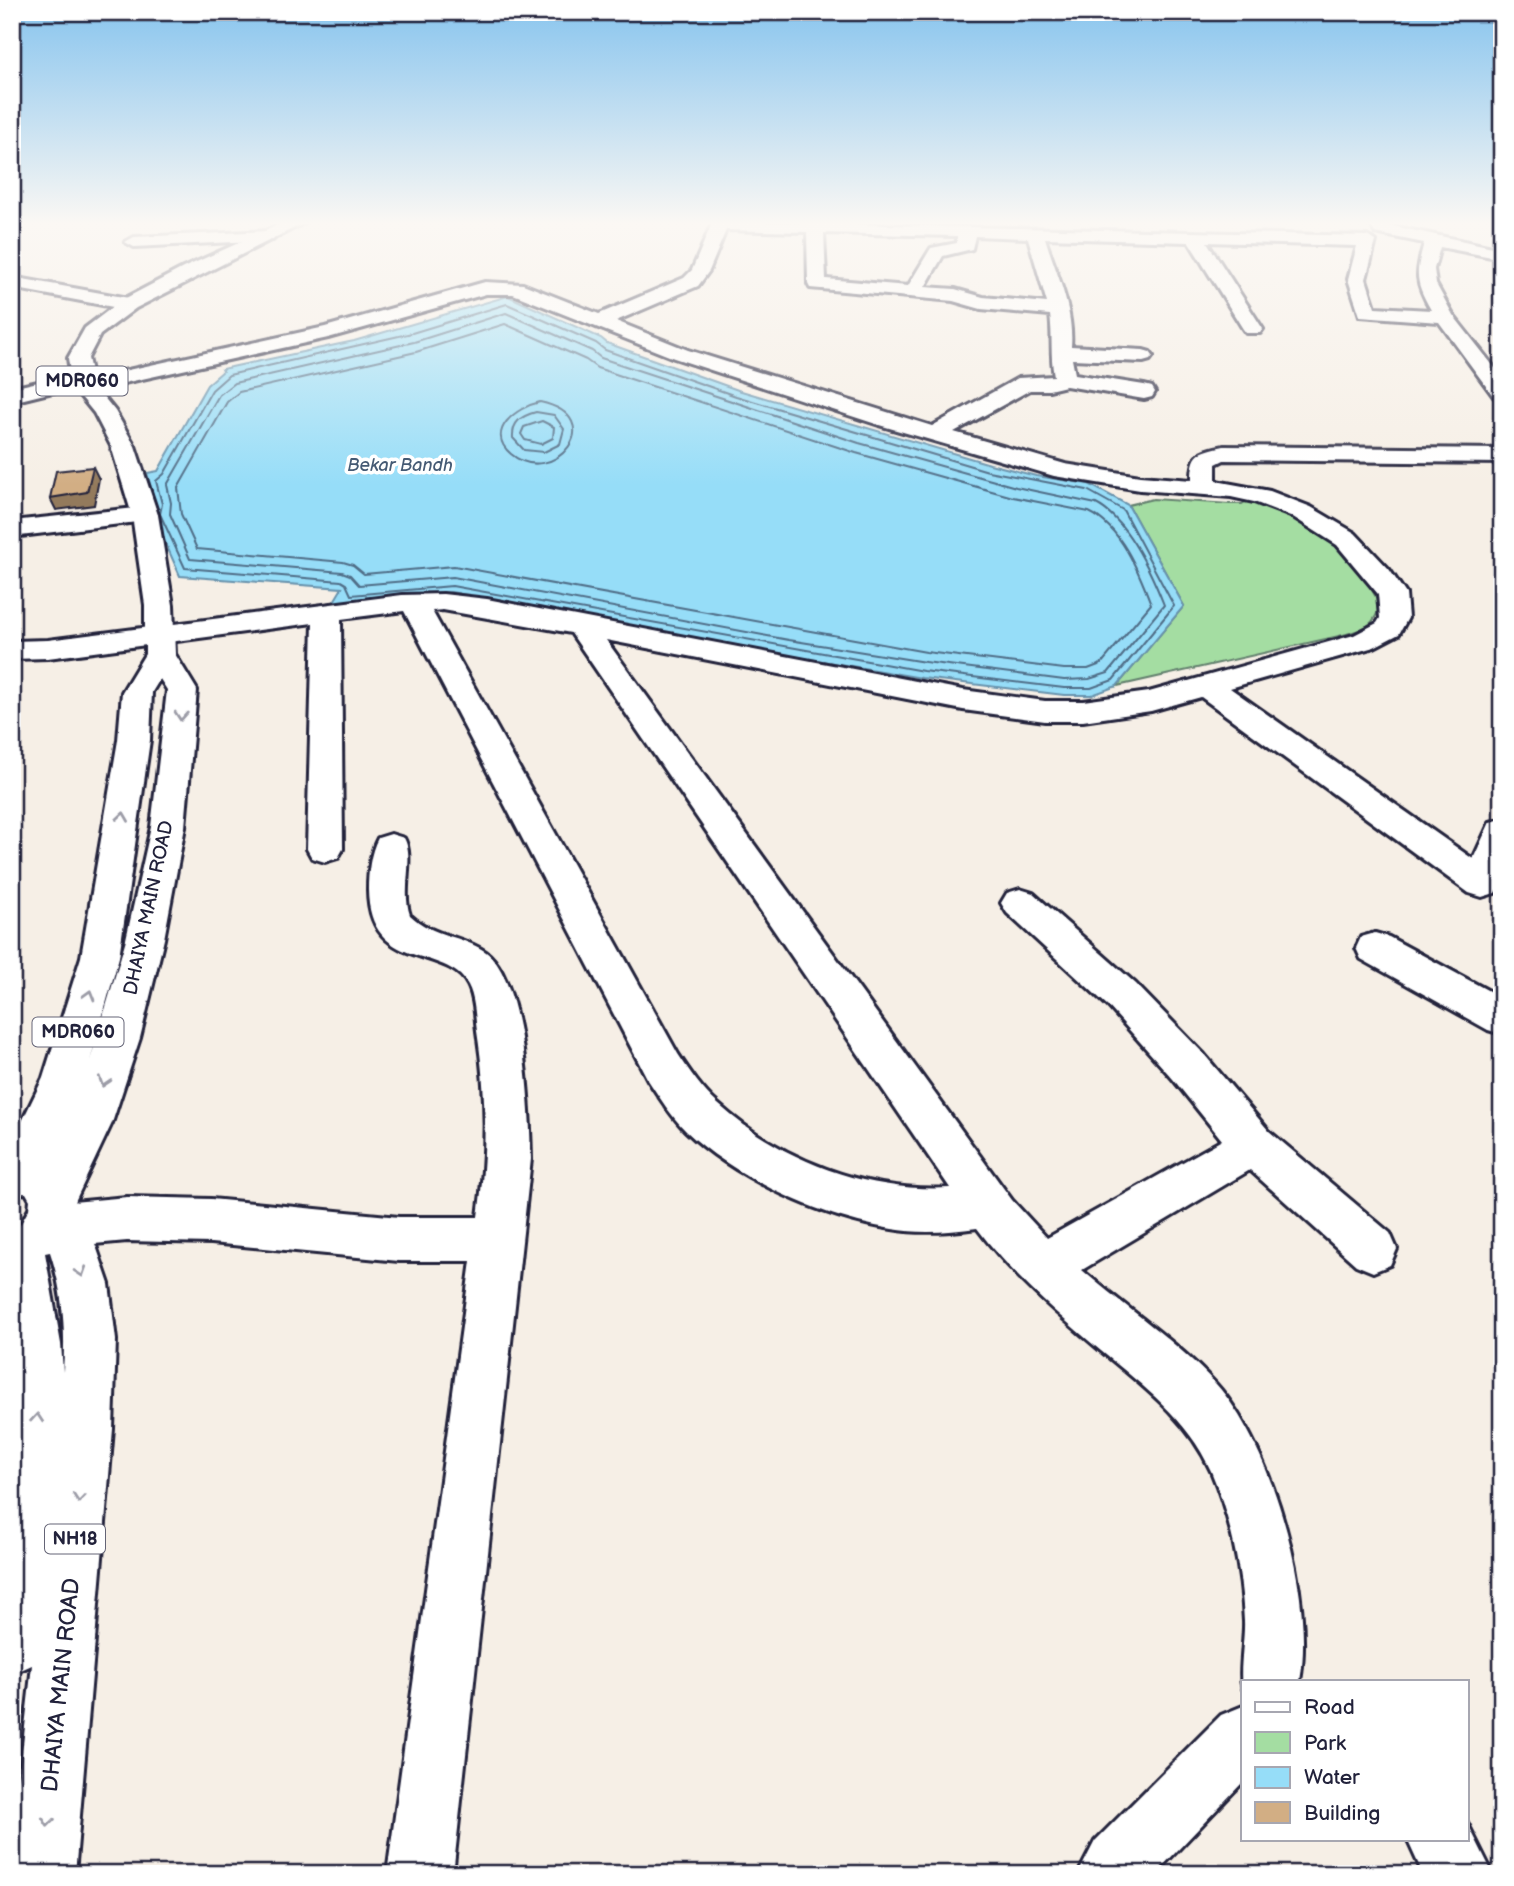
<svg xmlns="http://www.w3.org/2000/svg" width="1514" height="1886" font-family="'Balsamiq Sans',sans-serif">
	<rect width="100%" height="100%" fill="#f6efe6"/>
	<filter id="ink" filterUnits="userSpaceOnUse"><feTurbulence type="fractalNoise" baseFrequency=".0143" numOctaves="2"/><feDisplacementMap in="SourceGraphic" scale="14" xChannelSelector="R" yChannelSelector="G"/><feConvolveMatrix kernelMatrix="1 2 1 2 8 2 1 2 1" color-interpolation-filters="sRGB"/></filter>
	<g filter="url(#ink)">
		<path fill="#a4dda2" stroke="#63806e" stroke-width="2" d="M 1251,498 L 1275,506 L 1348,549 L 1380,604 C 1375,629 1360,630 1339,636 L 1117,686 L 1184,606 L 1128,505 L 1153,499 L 1230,504 L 1242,504 Z"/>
		<path fill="#96ddf8" stroke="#6892ac" stroke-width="2" d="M 508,296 L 601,338 L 607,343 L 738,390 L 990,464 L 1036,476 L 1089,484 L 1128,505 L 1184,606 L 1117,686 L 1092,695 L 1064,695 L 922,678 L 786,655 L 451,592 L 333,603 L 342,588 L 180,576 L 150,508 L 156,506 L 147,473 L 158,471 L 207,385 L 223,371 L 222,369 L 354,341 Z"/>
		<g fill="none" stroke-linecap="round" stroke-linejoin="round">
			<path stroke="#506d87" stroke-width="2" d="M 507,304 L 596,343 L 605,350 L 736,396 L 988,471 L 1087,490 L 1123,510 L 1174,606 L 1113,680 L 1091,688 L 1064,688 L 923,671 L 452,586 L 351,595 L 346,584 L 341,581 L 185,568 L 160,514 L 162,504 L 156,481 L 164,474 L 212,390 L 229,375 L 412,333 Z
				M 506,313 L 592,351 L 601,358 L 859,443 L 1016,487 L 1096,504 C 1128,520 1151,572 1164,605 L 1108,673 L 1089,679 L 1064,680 L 925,662 L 789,640 L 453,577 L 359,585 L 350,575 L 342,572 L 190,559 L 170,514 L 171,503 L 167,485 L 219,395 L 234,383 L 414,342 Z
				M 505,324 L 586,360 L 597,368 L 856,453 L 1013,497 L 1089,512 C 1121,527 1139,572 1151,604 L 1101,664 L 1088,669 L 1064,669 L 926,652 L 454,566 L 364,574 L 353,565 L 343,562 L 197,549 L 181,514 L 178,488 L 227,402 L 239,392 L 416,352 Z
				M 540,402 C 613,418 552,489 511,454 C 484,431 517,407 540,402 Z
				M 536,412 L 554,415 L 564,429 L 560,444 L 544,452 L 524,450 L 513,438 C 512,422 521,416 536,412 Z
				M 542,421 L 554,427 L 553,438 L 541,444 L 525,440 L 521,434 L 524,427 Z"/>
			<defs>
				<path id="minor" d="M 713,221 L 1367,236 L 1376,241 L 1366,279 L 1375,307 L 1431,310 C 1415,282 1415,274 1424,243 L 1375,233 L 1369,221 L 1385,221 L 1388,225 L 1502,249 L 1502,259 L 1440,247 L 1434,269 L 1436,284 L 1453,315 L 1502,377 L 1502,398 L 1494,397 L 1439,322 L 1360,316 L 1348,279 L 1357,246 L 1207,242 L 1263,329 L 1260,333 L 1246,333 L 1243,329 L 1189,242 L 1045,238 C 1056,273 1074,309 1071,346 L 1143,350 L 1150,352 L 1153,356 L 1150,360 L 1143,362 L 1072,359 L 1075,374 L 1144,385 L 1152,387 L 1155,392 L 1152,397 L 1144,399 L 1066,386 L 1049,390 L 1030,390 L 954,432 L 1065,464 L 1140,476 L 1192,480 C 1192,452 1199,452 1224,446 L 1502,449 L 1502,463 L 1224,460 L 1216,464 L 1216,481 L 1270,491 L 1311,507 L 1355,533 L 1389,569 L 1406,594 L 1408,618 L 1399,634 L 1374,647 L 1230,688 L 1473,859 L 1490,822 L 1502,819 L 1502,880 L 1495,893 L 1482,897 L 1469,893 L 1201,697 L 1151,711 L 1083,721 L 1045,721 L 963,710 L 606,640 L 1012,1200 L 1047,1238 L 1222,1140 L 1173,1079 L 1108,1006 L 1007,913 L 1001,903 L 1007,893 L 1020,889 L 1033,893 L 1136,984 L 1203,1053 L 1269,1131 L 1390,1233 L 1397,1249 L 1390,1265 L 1373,1272 L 1356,1265 L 1250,1170 L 1082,1270 C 1126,1308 1177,1341 1216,1384 C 1273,1447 1315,1598 1300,1681 L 1243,1681 L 1243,1689 C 1238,1676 1245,1638 1244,1621 C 1242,1572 1230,1516 1211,1471 C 1188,1419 1143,1386 1101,1351 C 1056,1313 1012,1275 977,1228 C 949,1232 920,1234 892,1229 C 824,1219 735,1178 686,1131 C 671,1116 660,1098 648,1080 L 404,611 L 341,619 L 343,849 L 338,858 L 325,862 L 312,858 L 307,849 L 313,623 L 48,658 L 12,659 L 12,641 L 48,640 L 402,595 L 443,594 L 487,599 L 963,690 L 1045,701 L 1083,701 L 1149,692 L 1354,635 L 1377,623 L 1380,618 L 1378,594 L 1337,545 L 1293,517 L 1254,502 L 1231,497 L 1140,490 L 1054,476 L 879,425 L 674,358 L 513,294 L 486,294 L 328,338 L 83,392 L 75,391 L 73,387 L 12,402 L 12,388 L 81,372 L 89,373 L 91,378 L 325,327 L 485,282 L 523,284 L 599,314 L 684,278 L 692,270 ZM 726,230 L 807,232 L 808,284 L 810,288 L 953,301 L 981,309 L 1050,315 C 1053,335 1050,355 1054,376 L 1018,378 L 932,426 L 688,350 L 616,321 L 698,286 L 709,271 ZM 824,233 L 957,236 L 957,243 L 931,248 L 908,286 L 826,279 ZM 975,236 L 1028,238 L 1047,303 L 983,297 L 955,289 L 925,287 L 943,256 L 972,249 ZM 443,610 L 571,633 L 950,1188 C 867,1193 780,1160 718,1104 C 702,1090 690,1072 678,1054 L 432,611 Z
					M 267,231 L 276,236 L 273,240 L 134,247 L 125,242 L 134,237 Z
					M 12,277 L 129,298 L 139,304 L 129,310 L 12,288 Z
					M 145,507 L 154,510 L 158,515 L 154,520 L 12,537 L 12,521 Z
					M 391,834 L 404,838 C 415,857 401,890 410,915 C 433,937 462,935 486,952 C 525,981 530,1112 531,1159 L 453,1874 L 387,1874 L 471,1261 L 399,1261 L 211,1243 L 127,1241 L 62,1247 L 45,1241 L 38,1225 L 45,1209 L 62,1203 L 127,1197 L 211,1199 L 399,1217 L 478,1217 C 487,1151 487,1097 477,1031 C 475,1016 475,998 468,985 C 447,945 369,972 368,890 C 368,873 370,853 378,838 Z
					M 1375,933 L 1389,937 L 1502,998 L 1502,1034 L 1488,1030 L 1361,959 L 1356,948 L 1361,937 Z
					M 1243,1706 L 1243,1782 L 1155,1874 L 1078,1874 L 1095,1841 L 1221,1715 Z
					M 1467,1822 L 1493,1874 L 1423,1874 L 1407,1839 L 1467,1839 Z"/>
				<path id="major" d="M 287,221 L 308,221 L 136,308 L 100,335 L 88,358 L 94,385 L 115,411 L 135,446 L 158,515 L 173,605 L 175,654 L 197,690 L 185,827 L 164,939 L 140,1038 L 112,1123 L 70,1212 L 54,1218 L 38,1212 L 31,1197 L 36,1187 L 20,1193 L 12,1190 L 12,1142 L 43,1078 L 81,957 L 118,740 L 122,692 L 145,654 L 145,605 L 132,515 L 111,446 L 94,413 L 72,386 L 68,358 L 85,328 L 122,300 L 183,268 ZM 160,679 L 167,690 L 151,827 L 126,939 L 90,1061 L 119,957 L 150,740 L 152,692 Z"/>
				<path id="highway" d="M 12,1152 L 27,1152 L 54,1161 L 67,1175 L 74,1190 L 76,1206 L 96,1246 L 109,1284 L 116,1340 L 113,1429 L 75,1874 L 12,1874 L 12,1842 L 32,1665 L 12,1674 L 12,1232 L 18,1229 L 29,1209 L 30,1200 L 26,1193 L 12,1194 ZM 50,1252 C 63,1292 66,1330 63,1372 L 61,1344 L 45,1253 Z"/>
			</defs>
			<use href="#minor" stroke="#22223b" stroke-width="6"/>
			<use href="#major" stroke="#22223b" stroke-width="6"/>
			<use href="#highway" stroke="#22223b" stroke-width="6"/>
			<use href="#minor" fill="#fff" fill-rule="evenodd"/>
			<use href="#major" fill="#fff" fill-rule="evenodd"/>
			<use href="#highway" fill="#fff" fill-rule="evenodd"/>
		</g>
		<path fill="#937a5c" stroke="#22223b" stroke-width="2" d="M 12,370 L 19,384 L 12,386 Z
			M 93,467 L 99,479 L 94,505 L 56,510 L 50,498 Z"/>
		<path fill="#d2ae84" stroke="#22223b" stroke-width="2" d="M 93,467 L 87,492 L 50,498 L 56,471 Z"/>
		<defs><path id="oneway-chevron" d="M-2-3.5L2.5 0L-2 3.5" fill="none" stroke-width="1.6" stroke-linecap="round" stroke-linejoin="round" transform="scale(1.75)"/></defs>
		<g stroke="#9c9ca7">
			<use href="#oneway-chevron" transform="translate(181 716) rotate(94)"/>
			<use href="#oneway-chevron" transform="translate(123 817) rotate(-82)"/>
			<use href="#oneway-chevron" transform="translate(89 995) rotate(-74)"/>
			<use href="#oneway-chevron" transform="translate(104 1082) rotate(108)"/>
			<use href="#oneway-chevron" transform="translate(81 1272) rotate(72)"/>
			<use href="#oneway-chevron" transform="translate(37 1418) rotate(-85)"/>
			<use href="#oneway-chevron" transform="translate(79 1498) rotate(96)"/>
			<use href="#oneway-chevron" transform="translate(48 1822) rotate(96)"/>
		</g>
	</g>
	<linearGradient id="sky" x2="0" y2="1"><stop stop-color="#87c4ee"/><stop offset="0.46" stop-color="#fbf8f4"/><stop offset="1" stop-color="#fbf8f4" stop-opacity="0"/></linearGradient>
	<rect width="1514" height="485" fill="url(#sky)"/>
	<g text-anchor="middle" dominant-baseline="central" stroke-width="7" stroke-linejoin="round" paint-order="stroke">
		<g fill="#fff" stroke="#646476" stroke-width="2">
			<rect x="36.5" y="366.5" width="91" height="29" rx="5"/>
			<rect x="32.5" y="1017.5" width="91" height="29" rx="5"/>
			<rect x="45" y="1524.5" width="60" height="29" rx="5"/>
		</g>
		<g font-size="18" font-weight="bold" fill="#22223b">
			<text x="82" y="381">MDR060</text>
			<text x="78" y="1032">MDR060</text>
			<text x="75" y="1539">NH18</text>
		</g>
		<g font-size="18" font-style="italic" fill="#455a74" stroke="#fff">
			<text x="400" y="465">Bekar Bandh</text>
		</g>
		<g font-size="19" fill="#22223b" stroke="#fff">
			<text transform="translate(149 908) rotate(-78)">DHAIYA MAIN ROAD</text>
		</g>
		<g font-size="23" fill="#22223b" stroke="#fff">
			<text transform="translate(61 1685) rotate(-84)">DHAIYA MAIN ROAD</text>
		</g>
	</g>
	<rect width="1514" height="1886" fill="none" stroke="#fff" stroke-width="42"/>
	<rect x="21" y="21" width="1472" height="1844" fill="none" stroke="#22223b" stroke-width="2.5" filter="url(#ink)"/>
	<rect x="1241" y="1680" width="228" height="161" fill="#ffffff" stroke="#a7a7b1" stroke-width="2"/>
	<rect x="1255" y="1702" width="35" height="10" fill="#ffffff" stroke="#a7a7b1" stroke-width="2"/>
	<text x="1304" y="1714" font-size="21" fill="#22223b">Road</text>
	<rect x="1255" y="1732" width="35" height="21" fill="#a4dda2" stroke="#a7a7b1" stroke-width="2"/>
	<text x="1304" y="1750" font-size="21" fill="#22223b">Park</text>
	<rect x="1255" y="1767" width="35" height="21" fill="#96ddf8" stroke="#a7a7b1" stroke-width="2"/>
	<text x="1304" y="1784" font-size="21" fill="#22223b">Water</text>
	<rect x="1255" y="1802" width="35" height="21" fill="#d2ae84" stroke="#a7a7b1" stroke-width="2"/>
	<text x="1304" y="1820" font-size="21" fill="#22223b">Building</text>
</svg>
